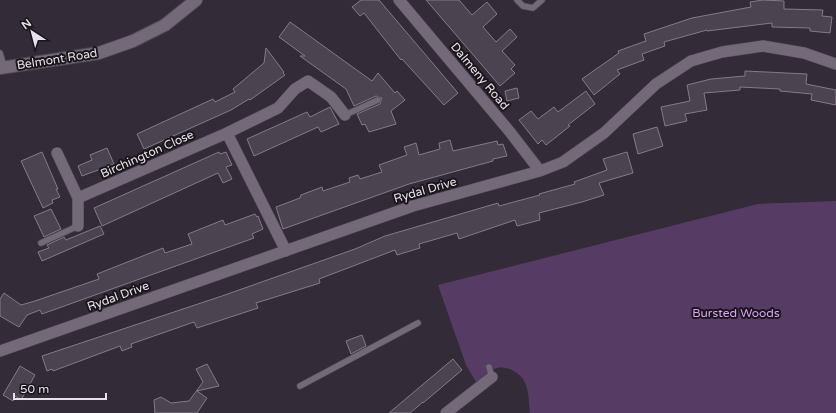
<svg xmlns="http://www.w3.org/2000/svg" width="836" height="413" font-family="'Varela Round',sans-serif">
	<rect width="100%" height="100%" fill="#332b38"/>
	<path fill="#563c64" d="M 836,201 L 836,413 L 530,413 C 528,395 530,379 512,370 C 508,368 501,367 497,368 C 490,369 482,378 476,382 L 466,365 L 438,285 L 758,204 Z"/>
	<path fill="#4c4351" stroke="#847a89" d="M 361,0 L 379,0 L 458,93 L 444,105 L 402,59 L 401,60 L 364,13 L 360,16 L 352,7 Z
		M 426,0 L 459,0 L 472,15 L 487,2 L 497,14 L 483,27 L 496,42 L 510,29 L 517,37 L 502,51 L 515,65 L 511,69 L 515,73 L 500,86 Z
		M 763,0 L 784,1 L 784,9 L 823,10 L 822,16 L 832,17 L 830,33 L 810,31 L 810,28 L 772,27 L 772,23 L 707,31 L 707,30 L 664,42 L 665,46 L 642,54 L 644,60 L 617,70 L 620,74 L 594,95 L 582,79 L 619,53 L 618,51 L 646,41 L 644,34 L 692,18 L 751,7 L 750,2 Z
		M 290,22 L 372,81 L 378,73 L 395,93 L 397,91 L 405,100 L 391,111 L 396,124 L 369,132 L 365,124 L 362,125 L 357,114 L 380,104 L 382,98 L 376,96 L 354,106 L 346,89 L 300,56 L 305,56 L 279,37 Z
		M 266,48 L 284,72 L 283,73 L 285,75 L 250,100 L 249,99 L 231,110 L 144,149 L 137,134 L 213,99 L 215,102 L 235,92 L 233,89 L 264,63 Z
		M 745,71 L 807,74 L 806,84 L 836,90 L 836,105 L 811,100 L 812,94 L 780,91 L 780,89 L 740,87 L 740,90 L 704,93 L 707,110 L 685,114 L 687,121 L 665,126 L 661,107 L 690,101 L 687,85 L 711,79 L 745,76 Z
		M 517,88 L 519,98 L 507,101 L 505,91 Z
		M 586,91 L 595,104 L 568,125 L 570,126 L 546,145 L 542,140 L 538,144 L 519,120 L 531,111 L 538,119 L 554,107 L 558,112 Z
		M 330,107 L 339,124 L 321,132 L 318,127 L 254,156 L 247,139 L 307,112 L 310,117 Z
		M 657,127 L 663,146 L 638,154 L 633,134 Z
		M 450,140 L 453,151 L 497,141 L 498,145 L 503,144 L 507,156 L 493,159 L 493,161 L 409,184 L 283,229 L 276,207 L 300,198 L 301,195 L 322,187 L 323,191 L 350,182 L 349,178 L 358,175 L 360,179 L 382,172 L 379,165 L 407,155 L 404,147 L 416,143 L 419,155 L 440,149 L 439,143 Z
		M 107,148 L 114,164 L 82,176 L 78,166 L 92,160 L 90,155 Z
		M 42,152 L 58,189 L 56,189 L 60,197 L 52,200 L 53,203 L 43,208 L 21,161 Z
		M 219,152 L 220,154 L 226,152 L 232,165 L 226,167 L 232,179 L 223,183 L 218,173 L 102,226 L 94,208 Z
		M 627,152 L 633,173 L 599,183 L 604,195 L 582,202 L 539,213 L 540,220 L 517,226 L 515,220 L 459,239 L 457,233 L 419,244 L 420,248 L 397,255 L 395,250 L 319,279 L 320,283 L 256,303 L 258,308 L 197,328 L 194,322 L 131,344 L 132,347 L 122,351 L 120,346 L 53,371 L 52,369 L 47,371 L 42,356 L 222,296 L 355,249 L 385,236 L 498,203 L 499,206 L 540,195 L 539,194 L 575,184 L 574,182 L 607,170 L 603,159 Z
		M 51,209 L 61,229 L 44,237 L 34,216 Z
		M 255,214 L 257,217 L 258,216 L 263,229 L 252,234 L 254,238 L 42,314 L 40,310 L 27,315 L 19,327 L 0,316 L 0,299 L 4,293 L 21,305 L 35,301 L 99,279 L 97,274 L 163,248 L 165,253 L 192,244 L 188,234 L 223,220 L 225,225 Z
		M 100,226 L 104,234 L 42,261 L 38,252 L 49,248 L 47,245 L 64,237 L 66,240 Z
		M 362,335 L 366,346 L 351,354 L 346,341 Z
		M 453,359 L 462,370 L 423,403 L 423,402 L 410,413 L 389,413 Z
		M 207,364 L 219,386 L 197,391 L 207,398 L 197,413 L 155,413 L 154,400 L 161,397 L 171,403 L 189,401 L 203,382 L 196,369 Z
		M 20,366 L 35,375 L 21,400 L 15,396 L 13,401 L 3,395 Z"/>
	<g fill="none" stroke-linecap="round" stroke-linejoin="round">
		<defs>
			<path id="service" d="M 517,0 L 523,6 L 533,8 L 542,0
				M 0,53 L 4,67
				M 345,115 L 378,100
				M 41,243 L 78,226
				M 489,367 L 492,377
				M 300,386 L 418,323"/>
			<path id="minor" d="M 399,0 L 510,132 L 540,171
				M 227,133 L 286,251
				M 57,153 L 78,198
				M 78,226 L 78,198 L 227,133 L 278,108 L 295,89 L 308,81 L 331,97 L 345,115
				M 0,351 L 413,206 L 540,171 L 563,162 L 604,133 L 656,84 L 691,61 L 722,52 L 763,46 L 804,53 L 836,64
				M 446,413 L 492,377"/>
			<path id="tertiary" d="M 0,68 L 99,53 L 133,41 L 165,25 L 196,0"/>
		</defs>
		<use href="#service" stroke="#504a54" stroke-width="7"/>
		<use href="#minor" stroke="#504a54" stroke-width="12"/>
		<use href="#tertiary" stroke="#504a54" stroke-width="14"/>
		<use href="#service" stroke="#736978" stroke-width="5.5"/>
		<use href="#minor" stroke="#736978" stroke-width="11"/>
		<use href="#tertiary" stroke="#736978" stroke-width="12"/>
	</g>
	<g text-anchor="middle" dominant-baseline="central" stroke-width="4" stroke-linejoin="round" paint-order="stroke">
		<g font-size="12" fill="#e7e2ea" stroke="#19151b">
			<text transform="translate(57 59) rotate(-9)">Belmont Road</text>
			<text transform="translate(480 76) rotate(50)">Dalmeny Road</text>
			<text transform="translate(147 154) rotate(-24)">Birchington Close</text>
			<text transform="translate(425 190) rotate(-16)">Rydal Drive</text>
			<text transform="translate(118 296) rotate(-20)">Rydal Drive</text>
		</g>
		<g font-size="12" fill="#dea2fd" stroke="#19151b">
			<text x="736" y="313">Bursted Woods</text>
		</g>
	</g>
	<g transform="translate(32 32) rotate(324)" stroke="#19151b" stroke-width="3" paint-order="stroke">
	<path d="M0-3L7 15L0 10L-7 15Z" fill="#e7e2ea"/>
	<text y="-6" font-size="11" font-weight="bold" text-anchor="middle" fill="#e7e2ea">N</text>
	</g>
	<path d="M14 393v6h92v-6" fill="none" stroke="#e7e2ea" stroke-width="2"/>
	<text x="20" y="393" font-size="12" fill="#e7e2ea" stroke="#19151b" stroke-width="3" paint-order="stroke">50 m</text>
</svg>
